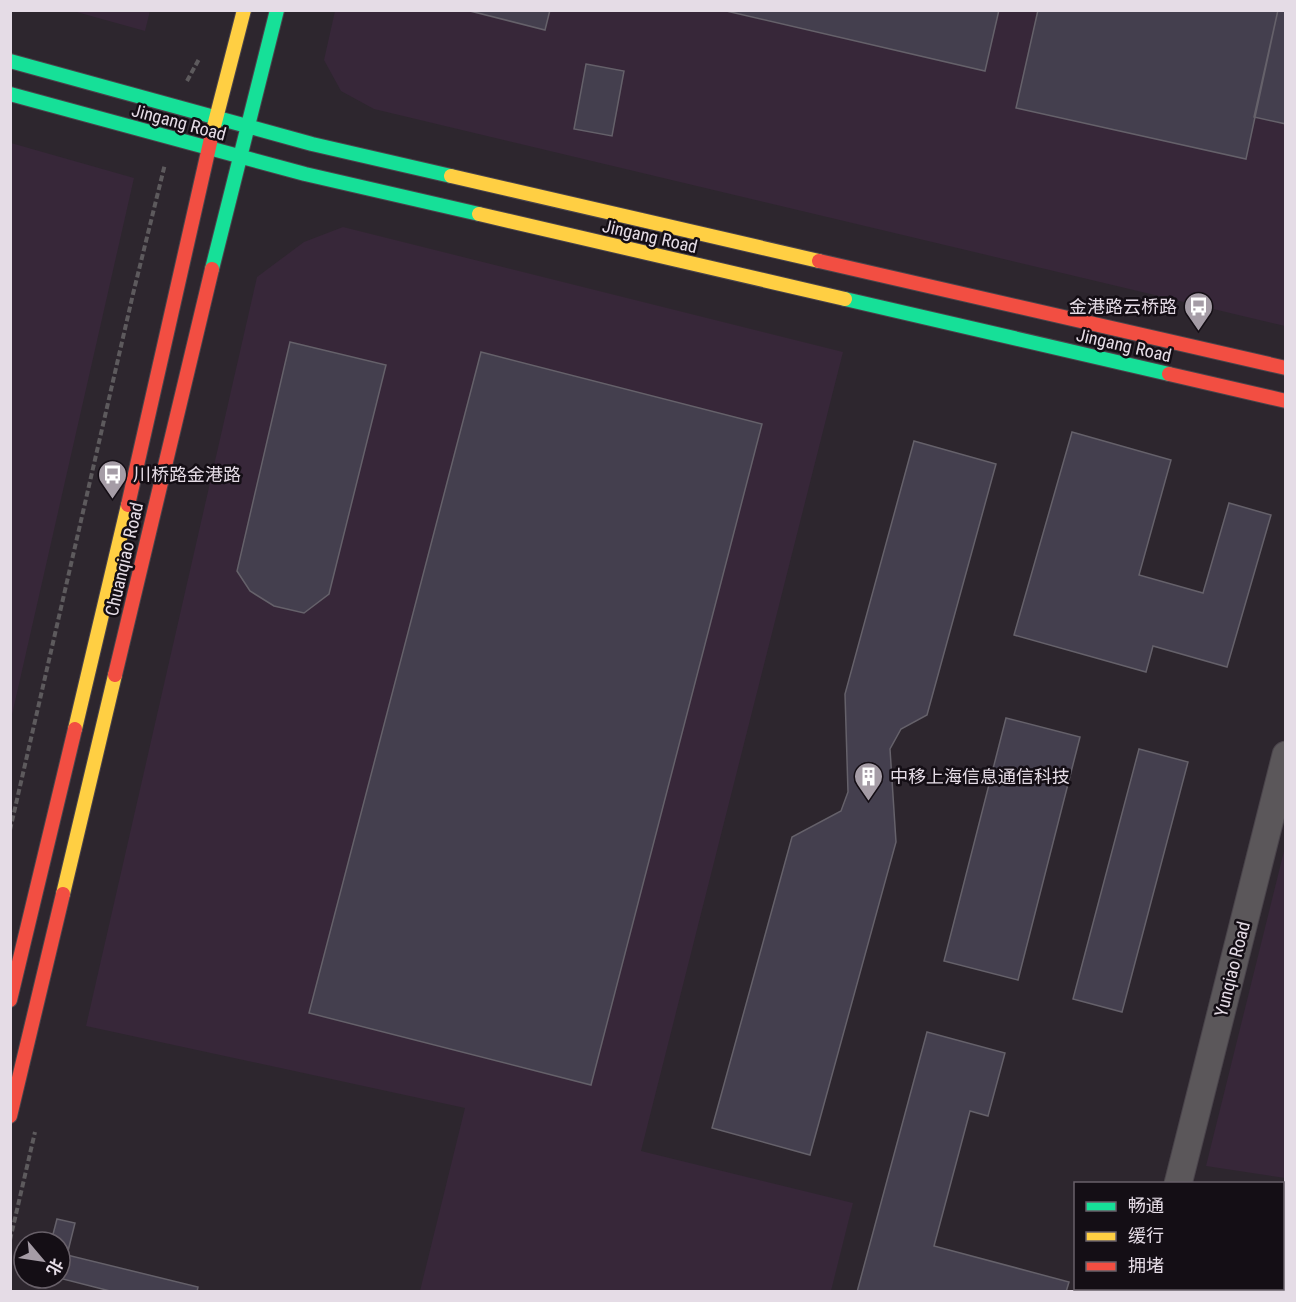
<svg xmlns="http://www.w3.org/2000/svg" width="1296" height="1302" font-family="'Roboto Condensed','Noto Sans SC',sans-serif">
	<rect width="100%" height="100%" fill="#2d262e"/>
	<path fill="#372739" d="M 73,11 L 150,11 L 145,31 Z
		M 335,11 L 1285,11 L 1285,326 L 374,109 L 341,91 L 324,60 Z
		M 11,143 L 134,178 L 11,719 L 10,143 Z
		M 343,227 L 843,352 L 641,1151 L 853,1203 L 831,1291 L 420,1291 L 465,1108 L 86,1026 L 257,277 L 304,242 Z
		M 1285,847 L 1285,1178 L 1206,1166 Z"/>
	<path fill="#443f4e" stroke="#65616a" stroke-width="1.5" d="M 466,10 L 550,10 L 545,30 Z
		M 722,10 L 999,10 L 985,71 Z
		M 1038,10 L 1278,10 L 1246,159 L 1016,108 Z
		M 1278,10 L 1286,10 L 1286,124 L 1254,117 Z
		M 586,64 L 624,71 L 612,136 L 574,129 Z
		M 290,342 L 386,365 L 329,594 L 304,613 L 274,606 L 250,591 L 237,571 Z
		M 481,352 L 762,424 L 591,1085 L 309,1013 Z
		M 1072,432 L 1171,460 L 1139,575 L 1203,593 L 1229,503 L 1271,515 L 1227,667 L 1153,646 L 1146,672 L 1014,635 Z
		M 914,441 L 996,464 L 927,715 L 901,729 L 890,749 L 896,842 L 810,1155 L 712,1128 L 792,837 L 841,811 L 848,792 L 845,694 Z
		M 1006,718 L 1080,737 L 1018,980 L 944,961 Z
		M 1139,749 L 1188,762 L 1122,1012 L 1073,999 Z
		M 927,1032 L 1005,1053 L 988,1116 L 970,1111 L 934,1246 L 1069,1282 L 1066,1292 L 857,1292 Z
		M 57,1219 L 75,1223 L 67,1255 L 198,1287 L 197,1292 L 114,1292 L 59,1278 L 60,1242 L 51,1242 Z"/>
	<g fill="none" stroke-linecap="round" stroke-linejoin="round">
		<defs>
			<path id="street" d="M 1178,1184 L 1286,755
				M 1150,1292 L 1151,1288"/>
			<path id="fast" d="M 10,61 L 312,144 L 451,176
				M 10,94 L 305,174 L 479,214
				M 212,269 L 277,10
				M 845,299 L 1169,374"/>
			<path id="slow" d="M 212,134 L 244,10
				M 451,176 L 819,261
				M 479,214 L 845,299
				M 75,729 L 128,505
				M 63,894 L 115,675"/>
			<path id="jam" d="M 819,261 L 1286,368
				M 1169,374 L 1286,401
				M 128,505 L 212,134
				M 115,675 L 212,269
				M 10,1000 L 75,729
				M 10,1116 L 63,894"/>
		</defs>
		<use href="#street" stroke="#4a444b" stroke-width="29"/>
		<use href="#fast" stroke="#4a444b" stroke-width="16"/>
		<use href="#slow" stroke="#4a444b" stroke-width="16"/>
		<use href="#jam" stroke="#4a444b" stroke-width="16"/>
		<path stroke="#5d5a5d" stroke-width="4" stroke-dasharray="6 3" stroke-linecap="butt" d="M 187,81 L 199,59
			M 10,830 L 133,294 L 165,164
			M 10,1240 L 35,1132"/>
		<use href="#street" stroke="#5b575a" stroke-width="27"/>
		<use href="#fast" stroke="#16e098" stroke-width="14"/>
		<use href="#slow" stroke="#ffcf43" stroke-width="14"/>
		<use href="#jam" stroke="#f24e42" stroke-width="14"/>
	</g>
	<defs>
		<symbol id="bus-pin" viewBox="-11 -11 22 30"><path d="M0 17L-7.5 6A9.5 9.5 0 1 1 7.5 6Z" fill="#a59ca6" stroke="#140e15"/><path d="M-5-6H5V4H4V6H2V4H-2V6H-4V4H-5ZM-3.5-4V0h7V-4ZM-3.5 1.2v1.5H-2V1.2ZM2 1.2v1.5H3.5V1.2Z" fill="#fff"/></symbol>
		<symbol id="building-pin" viewBox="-11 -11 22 30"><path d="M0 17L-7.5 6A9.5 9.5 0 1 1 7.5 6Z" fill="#a59ca6" stroke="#140e15"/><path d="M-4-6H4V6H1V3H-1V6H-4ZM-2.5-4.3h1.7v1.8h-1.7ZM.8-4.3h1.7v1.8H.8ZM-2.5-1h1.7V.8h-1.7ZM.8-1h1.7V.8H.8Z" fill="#fff"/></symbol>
	</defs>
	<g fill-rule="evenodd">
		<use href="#bus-pin" x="1182" y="290" width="33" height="45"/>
		<use href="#bus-pin" x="96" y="458" width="33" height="45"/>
		<use href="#building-pin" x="852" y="760" width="33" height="45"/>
	</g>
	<g text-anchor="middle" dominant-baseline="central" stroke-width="5" stroke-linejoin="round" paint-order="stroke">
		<g font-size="18" fill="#e5dce6" stroke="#140e15">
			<text transform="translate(179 122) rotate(15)">Jingang Road</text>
			<text transform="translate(650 236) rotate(13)">Jingang Road</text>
			<text transform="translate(1124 345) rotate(13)">Jingang Road</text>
			<text transform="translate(124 559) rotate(-77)">Chuanqiao Road</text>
			<text transform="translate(1232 969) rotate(-76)">Yunqiao Road</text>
		</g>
		<g font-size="18" fill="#e5dce6" stroke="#140e15" text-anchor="start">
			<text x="1177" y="306" text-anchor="end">金港路云桥路</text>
			<text x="133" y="474">川桥路金港路</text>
			<text x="890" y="776">中移上海信息通信科技</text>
		</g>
	</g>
	<rect width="1296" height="1302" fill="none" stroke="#e5dce6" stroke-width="24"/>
	<rect x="1074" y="1182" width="210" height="108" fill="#140e15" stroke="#686069" stroke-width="1.5"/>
	<rect x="1086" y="1202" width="30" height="9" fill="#16e098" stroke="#686069" stroke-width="1.5"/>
	<text x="1128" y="1212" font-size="18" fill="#e5dce6">畅通</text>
	<rect x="1086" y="1232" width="30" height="9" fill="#ffcf43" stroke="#686069" stroke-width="1.5"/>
	<text x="1128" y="1242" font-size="18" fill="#e5dce6">缓行</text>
	<rect x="1086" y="1262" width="30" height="9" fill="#f24e42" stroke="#686069" stroke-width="1.5"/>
	<text x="1128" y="1272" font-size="18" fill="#e5dce6">拥堵</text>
	<g transform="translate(42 1260) rotate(119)"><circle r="28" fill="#140e15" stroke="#686069" stroke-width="1.5"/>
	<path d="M0-4.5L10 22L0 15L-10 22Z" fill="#a59ca6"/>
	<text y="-9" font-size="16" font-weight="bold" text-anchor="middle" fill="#e5dce6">北</text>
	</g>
</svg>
